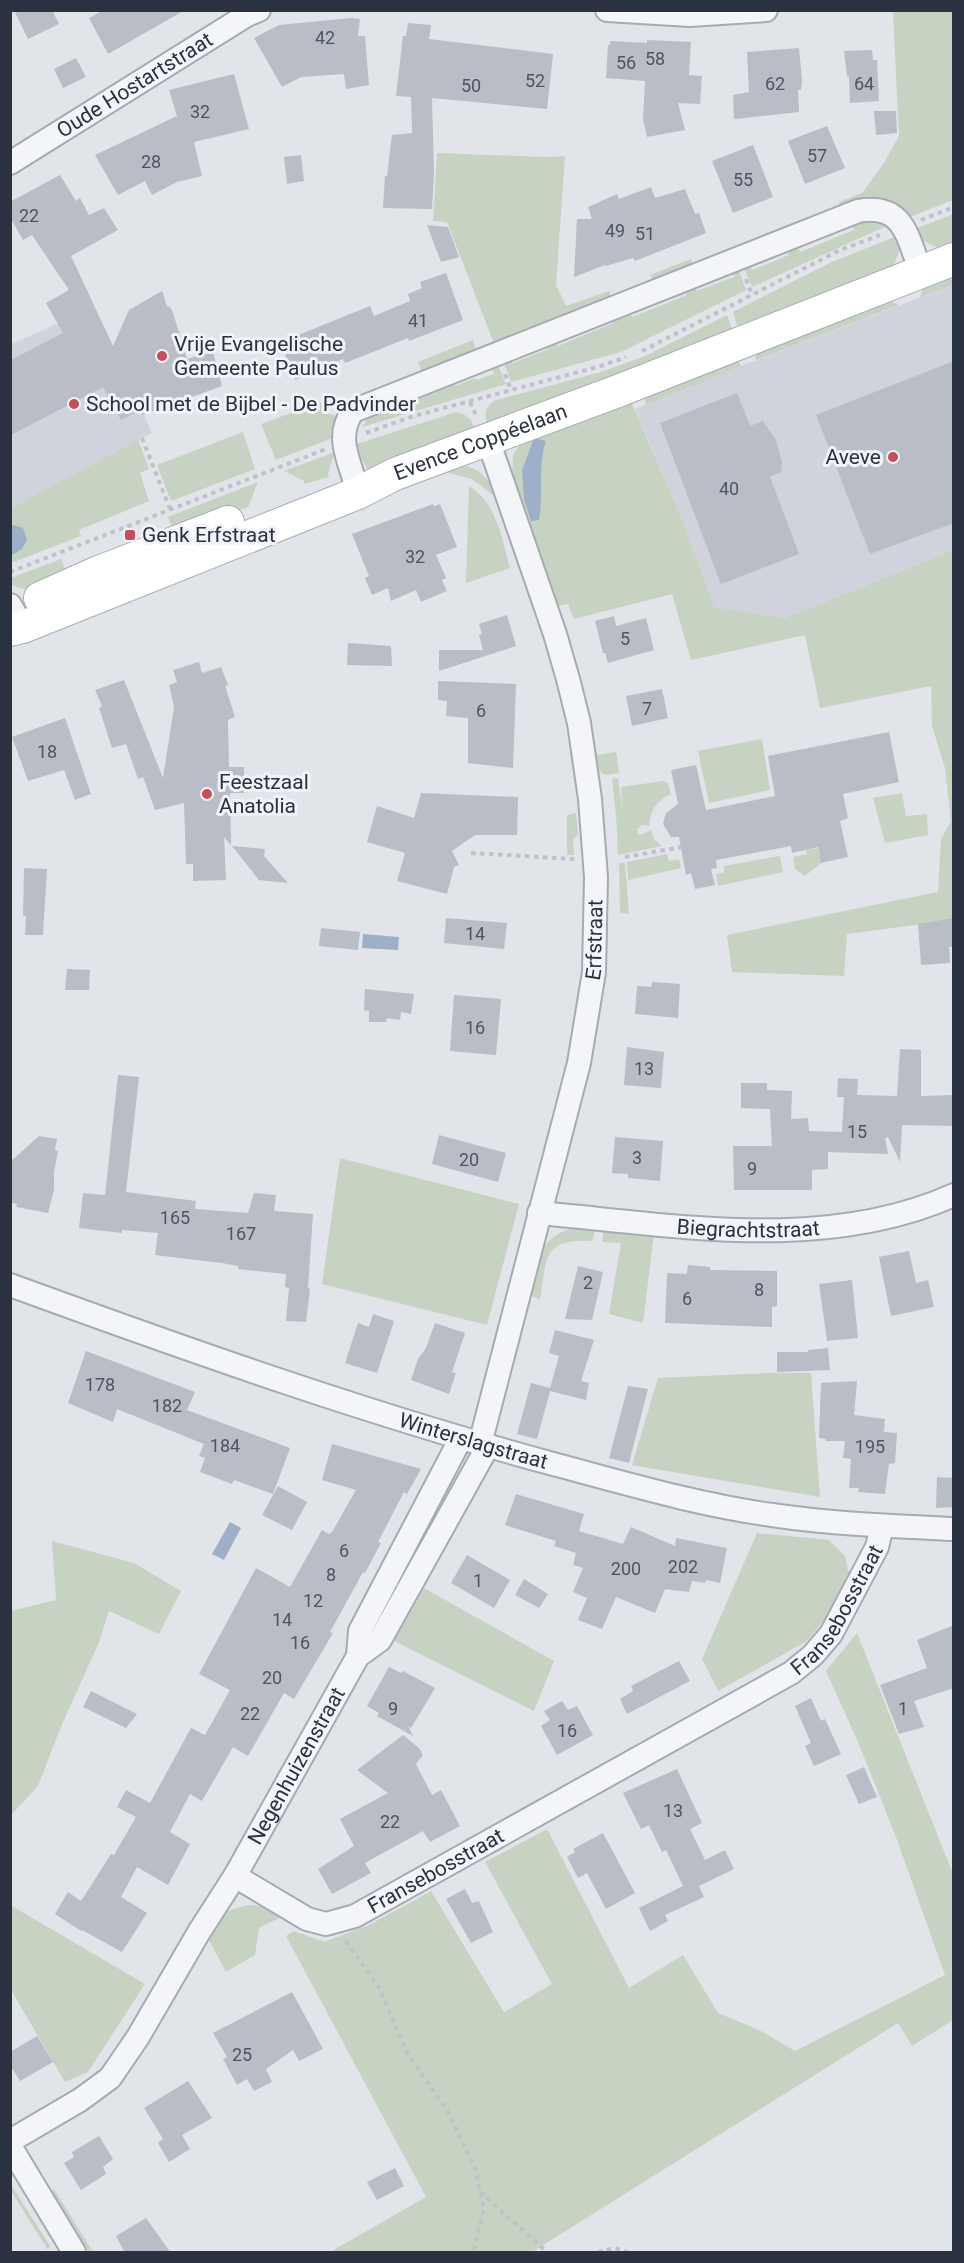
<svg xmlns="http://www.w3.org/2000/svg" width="964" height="2263" font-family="Roboto,sans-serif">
	<rect width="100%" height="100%" fill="#e1e4e9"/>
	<path fill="#d0d3db" d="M 953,285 L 953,550 L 785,618 L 713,607 L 682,519 L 635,409 L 741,366 Z
		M 94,307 L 152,433 L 11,508 L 10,345 Z"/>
	<path fill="#c6d3c3" d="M 916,10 L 953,11 L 953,200 L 907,218 L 841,209 L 839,202 L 862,193 L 884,163 L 899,136 L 893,12 Z
		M 437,153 L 546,157 L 565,156 L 556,285 L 566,306 L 609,291 L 612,299 L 495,346 L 447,222 L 433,221 Z
		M 953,214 L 953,247 L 945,251 L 915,237 L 913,230 Z
		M 856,220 L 889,225 L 752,287 L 743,265 L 749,262 L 752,270 L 789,255 L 787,247 L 796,244 L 800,252 L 854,230 L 851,222 Z
		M 897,236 L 901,247 L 891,272 L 739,331 L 733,312 L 832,262 Z
		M 691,259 L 694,267 L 654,283 L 650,275 Z
		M 737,266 L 746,290 L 621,352 L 511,382 L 502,358 L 509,355 L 513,363 L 548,349 L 546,341 L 554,338 L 558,346 L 613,323 L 610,315 L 628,309 L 632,317 L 687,295 L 684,287 L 693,283 L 697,291 L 734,277 L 731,268 Z
		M 953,272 L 953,285 L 920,297 L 925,283 Z
		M 885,299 L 899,305 L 756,360 L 754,349 Z
		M 727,315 L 734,334 L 488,427 C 484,416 484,410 493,401 L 601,372 L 645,356 Z
		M 473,340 L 477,352 L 422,373 L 418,362 Z
		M 732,359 L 738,361 L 741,366 L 646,405 L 644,393 Z
		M 496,360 L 506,384 L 362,427 L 370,413 L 385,403 L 389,411 L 444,389 L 442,381 L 452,378 L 455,386 L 475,378 L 477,380 L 494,374 L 490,363 Z
		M 630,399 L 682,519 L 714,607 L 785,618 L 953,550 L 953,920 L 847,934 L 844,976 L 732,972 L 727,935 L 938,892 L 941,839 L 951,821 L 945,768 L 932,726 L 931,686 L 820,708 L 805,635 L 691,660 L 672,594 L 574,619 L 568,604 L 558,606 L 512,478 L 513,455 L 525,437 Z
		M 321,402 L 326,412 L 339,418 L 335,437 L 276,460 L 261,424 Z
		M 456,412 C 469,415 474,420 474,432 L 402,460 L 368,470 L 354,445 Z
		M 243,432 L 255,469 L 171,501 L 157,465 Z
		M 138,440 L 149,469 L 140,473 L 149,501 L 79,530 L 81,536 L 11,563 L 11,508 Z
		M 335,452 L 328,473 L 329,477 L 304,484 L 304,481 L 284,471 Z
		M 462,465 C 481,469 487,478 497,493 L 493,495 L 472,479 L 446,472 L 443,468 Z
		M 258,482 L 248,507 L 175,536 L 168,517 Z
		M 469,486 C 497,503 502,539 510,568 L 466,583 Z
		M 61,559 L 68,577 L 33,592 L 11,585 L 11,578 Z
		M 762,739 L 770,790 L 709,803 L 698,751 Z
		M 616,752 L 619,773 L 605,775 L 596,768 L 595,755 Z
		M 618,778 L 622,808 L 621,787 L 664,781 L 668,783 L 671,794 C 656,801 651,809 649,826 L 642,825 L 637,829 L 638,834 L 641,835 L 651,830 L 654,839 L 662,846 L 618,855 L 616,815 L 612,779 Z
		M 902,793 L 906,816 L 927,814 L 928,835 L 885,843 L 873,798 Z
		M 576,813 L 578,834 L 573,840 L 574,855 L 567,855 L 567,815 Z
		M 818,848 L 821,863 L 805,876 L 795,869 L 793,857 L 807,854 L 806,850 Z
		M 667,854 L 669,861 L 679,859 L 681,868 L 628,880 L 627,862 Z
		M 780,856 L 783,872 L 718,886 L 716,874 L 724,873 L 724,866 Z
		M 619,863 L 625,863 L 629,914 L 620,913 Z
		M 340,1158 L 519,1204 L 487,1325 L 322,1284 Z
		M 574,1228 L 595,1231 L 592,1241 C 542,1238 547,1259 540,1299 L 529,1295 C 538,1263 537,1237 574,1228 Z
		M 604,1230 L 654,1234 L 643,1323 L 609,1314 L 621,1243 L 602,1242 Z
		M 768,1373 L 811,1373 L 820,1497 L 632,1465 L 658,1378 Z
		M 757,1533 L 829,1540 L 845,1556 L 850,1577 L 838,1603 L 807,1641 L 718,1691 L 702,1659 Z
		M 52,1541 L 134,1563 L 181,1591 L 159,1634 L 109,1611 L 99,1642 L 60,1729 L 38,1786 L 11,1815 L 11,1611 L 56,1600 Z
		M 424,1588 L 554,1661 L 534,1711 L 394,1641 Z
		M 857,1633 L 953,1874 L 953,2020 L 912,2046 L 898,2023 L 532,2252 L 330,2252 L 426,2197 L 286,1936 L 294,1931 L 324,1942 L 369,1925 L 431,1891 L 504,2012 L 552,1984 L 485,1862 L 547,1829 L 629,1988 L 683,1955 L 718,2013 L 761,2031 L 795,2051 L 945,1975 L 896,1837 L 858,1742 L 826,1671 Z
		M 10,1905 L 145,1984 L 88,2072 L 65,2082 L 11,1990 Z
		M 249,1905 L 267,1907 L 281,1917 L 259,1928 L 255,1955 L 226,1972 L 208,1938 C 220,1916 223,1910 249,1905 Z
		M 10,2183 L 50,2246 L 48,2250 L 11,2191 Z
		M 54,2189 L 93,2252 L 89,2252 L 52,2191 Z"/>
	<path fill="#9eb0c7" d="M 534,438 L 546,441 C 537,467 544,493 539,520 L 531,521 L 524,499 L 522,470 Z
		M 14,525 L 23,528 L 27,540 L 22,549 L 11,556 L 11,526 Z
		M 363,934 L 399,937 L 398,950 L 362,948 Z
		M 230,1522 L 241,1528 L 224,1560 L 212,1554 Z"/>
	<path fill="#b9bdc6" d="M 14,10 L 52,10 L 59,24 L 28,39 Z
		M 104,10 L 185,10 L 108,54 L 89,18 Z
		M 351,18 L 360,19 L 358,36 L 365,36 L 369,85 L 346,89 L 344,74 L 301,77 L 282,87 L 254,38 L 279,25 Z
		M 408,23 L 431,25 L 429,39 L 553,54 L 547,109 L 432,98 L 434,172 L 432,209 L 383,208 L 385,176 L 387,176 L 392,135 L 412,133 L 411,97 L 396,96 L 403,36 L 406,36 Z
		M 647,40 L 691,42 L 689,75 L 702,76 L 700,104 L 678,103 L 685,130 L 647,137 L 643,119 L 645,81 L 606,78 L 608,45 L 610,45 L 610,41 L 647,43 Z
		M 799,48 L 802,81 L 801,90 L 798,90 L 799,112 L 734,119 L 733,95 L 749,92 L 747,52 Z
		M 872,50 L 873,60 L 877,60 L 879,101 L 850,103 L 849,76 L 847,76 L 844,51 Z
		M 76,58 L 86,77 L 63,88 L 54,69 Z
		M 234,74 L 249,129 L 194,142 L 202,176 L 177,182 L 152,195 L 145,181 L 118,195 L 95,155 L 177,116 L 169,90 Z
		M 874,111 L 896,111 L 897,133 L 876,135 Z
		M 827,126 L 845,168 L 805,184 L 788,141 Z
		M 753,145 L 773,197 L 733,213 L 712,161 Z
		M 301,155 L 304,181 L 287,184 L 284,157 Z
		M 60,175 L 76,201 L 80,198 L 89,215 L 104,208 L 118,230 L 71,256 L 113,346 L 129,310 L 162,291 L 167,306 L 170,307 L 173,313 L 187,359 L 213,352 L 222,386 L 142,415 L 140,410 L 121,420 L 103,387 L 11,435 L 11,360 L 63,333 L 46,303 L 69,290 L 32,235 L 23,240 L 10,217 L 10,202 Z
		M 651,187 L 655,198 L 685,189 L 695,214 L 699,213 L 706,233 L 635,261 L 633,258 L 606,266 L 605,265 L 574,277 L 577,219 L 592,219 L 588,207 L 617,194 L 619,199 Z
		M 427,225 L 448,227 L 459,257 L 441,262 Z
		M 446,273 L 463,320 L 409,341 L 408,338 L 345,363 L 343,359 L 295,380 L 285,355 L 295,350 L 291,338 L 370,306 L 374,316 L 410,301 L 408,294 L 422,288 L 420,282 Z
		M 954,361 L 954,523 L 870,554 L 816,415 Z
		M 737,393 L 750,426 L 763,421 L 776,440 L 782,463 L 781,472 L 770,477 L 799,554 L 721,584 L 660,423 Z
		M 433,504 L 434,506 L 440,504 L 457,547 L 436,555 L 446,578 L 442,580 L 447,591 L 421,602 L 416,590 L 391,601 L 388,588 L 372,595 L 365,578 L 369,576 L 352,534 Z
		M 507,615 L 516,646 L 439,671 L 439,650 L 483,650 L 479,635 L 482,634 L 479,624 Z
		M 614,616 L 616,626 L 646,618 L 654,650 L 608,663 L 605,653 L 603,653 L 595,621 Z
		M 348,643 L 391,646 L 392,666 L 347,665 Z
		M 199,662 L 202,673 L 221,667 L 228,685 L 225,686 L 235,717 L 228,720 L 229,767 L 244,767 L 244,793 L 230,793 L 231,845 L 224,837 L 226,880 L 193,881 L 193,864 L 186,864 L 184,803 L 155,810 L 143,777 L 138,779 L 126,744 L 112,748 L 99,708 L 102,706 L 95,690 L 124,680 L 163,778 L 174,707 L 169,685 L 177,682 L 173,670 Z
		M 438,681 L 516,684 L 513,768 L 468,763 L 468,718 L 446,716 L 447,701 L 438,700 Z
		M 662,689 L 668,718 L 632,726 L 626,696 Z
		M 65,718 L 91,794 L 75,800 L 64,770 L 28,781 L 12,737 Z
		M 889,732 L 899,782 L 843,794 L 848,818 L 840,821 L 848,857 L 821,863 L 818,847 L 792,853 L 791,846 L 716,860 L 717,868 L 711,869 L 715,885 L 695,889 L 691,873 L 686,875 L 679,837 L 671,837 L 663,824 L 666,813 L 678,804 L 671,770 L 696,765 L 706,810 L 775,796 L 768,756 Z
		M 421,793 L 518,797 L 517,835 L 475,835 L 452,851 L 459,865 L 454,867 L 447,894 L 397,881 L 405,853 L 367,842 L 377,806 L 414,818 Z
		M 232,846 L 265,849 L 264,856 L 288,883 L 259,880 Z
		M 24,868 L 47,869 L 43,935 L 25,935 L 26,916 L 23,916 Z
		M 446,918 L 507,923 L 504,949 L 444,943 Z
		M 954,918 L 954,947 L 949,947 L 950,963 L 921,965 L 918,924 Z
		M 321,928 L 360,932 L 358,950 L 319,946 Z
		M 67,969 L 90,970 L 89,990 L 65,990 Z
		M 652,982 L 680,984 L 678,1018 L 635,1014 L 637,986 L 651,987 Z
		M 365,989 L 414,994 L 411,1014 L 401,1012 L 400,1020 L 387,1018 L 386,1022 L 369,1022 L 369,1011 L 364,1010 Z
		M 454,995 L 501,999 L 496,1055 L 450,1051 Z
		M 627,1047 L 664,1052 L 661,1088 L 624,1085 Z
		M 900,1049 L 921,1050 L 921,1096 L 954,1095 L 954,1126 L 902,1125 L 900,1162 L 888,1137 L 885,1138 L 888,1154 L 828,1152 L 828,1169 L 812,1170 L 812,1190 L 734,1190 L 733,1146 L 772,1146 L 770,1109 L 741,1108 L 741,1083 L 767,1083 L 767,1090 L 792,1091 L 791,1119 L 808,1118 L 809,1131 L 842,1132 L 844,1097 L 837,1097 L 838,1078 L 858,1079 L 857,1095 L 897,1096 Z
		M 118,1075 L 139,1077 L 126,1192 L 196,1201 L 195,1209 L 248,1213 L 254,1193 L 276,1195 L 274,1211 L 313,1214 L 308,1288 L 310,1289 L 306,1322 L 286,1321 L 289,1288 L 285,1287 L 286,1274 L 238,1269 L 238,1266 L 222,1263 L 155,1255 L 158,1233 L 122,1230 L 122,1233 L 79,1228 L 83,1193 L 105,1195 Z
		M 439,1135 L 506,1153 L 498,1182 L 432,1164 Z
		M 39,1136 L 57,1139 L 55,1150 L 58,1151 L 54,1172 L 54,1190 L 48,1213 L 16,1207 L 17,1204 L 10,1202 L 10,1162 Z
		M 615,1137 L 663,1141 L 660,1181 L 628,1178 L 628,1174 L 612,1173 Z
		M 909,1251 L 916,1283 L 928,1280 L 934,1307 L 891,1316 L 879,1257 Z
		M 688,1265 L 710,1267 L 710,1270 L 777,1271 L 777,1306 L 772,1307 L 772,1327 L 665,1323 L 667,1273 L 687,1274 Z
		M 578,1266 L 603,1272 L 592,1320 L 565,1319 Z
		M 852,1280 L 858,1338 L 827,1341 L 819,1284 Z
		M 373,1314 L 394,1321 L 377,1373 L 345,1363 L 358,1323 L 369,1327 Z
		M 435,1323 L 465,1333 L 452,1372 L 456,1373 L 449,1394 L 411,1380 L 418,1359 L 426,1348 Z
		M 555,1330 L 594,1340 L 581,1381 L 589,1383 L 586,1400 L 550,1391 L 537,1439 L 517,1434 L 531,1383 L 550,1388 L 559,1356 L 549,1353 Z
		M 828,1348 L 830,1370 L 777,1372 L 777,1352 L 808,1352 L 808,1350 Z
		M 86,1351 L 195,1392 L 187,1410 L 290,1448 L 273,1494 L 234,1480 L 232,1484 L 200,1472 L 205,1458 L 199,1456 L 204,1444 L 117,1409 L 113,1422 L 68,1403 Z
		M 857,1381 L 854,1415 L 885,1419 L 884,1432 L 897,1433 L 895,1463 L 889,1464 L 885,1494 L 858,1492 L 859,1488 L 849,1488 L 851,1459 L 843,1458 L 845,1441 L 826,1441 L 826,1439 L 819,1438 L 821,1383 Z
		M 628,1386 L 648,1389 L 629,1463 L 609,1458 Z
		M 332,1444 L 421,1469 L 407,1494 L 404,1492 L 378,1542 L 381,1543 L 365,1573 L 363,1572 L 330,1632 L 333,1633 L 294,1699 L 284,1693 L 248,1756 L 233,1747 L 202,1801 L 190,1794 L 170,1832 L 190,1844 L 168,1885 L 137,1867 L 121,1897 L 147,1913 L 122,1952 L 82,1930 L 81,1931 L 55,1914 L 68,1892 L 81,1901 L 111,1854 L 114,1855 L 136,1817 L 117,1807 L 126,1790 L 150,1803 L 191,1728 L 205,1735 L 230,1690 L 199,1674 L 256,1568 L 290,1587 L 322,1530 L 329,1534 L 332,1532 L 356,1490 L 322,1480 Z
		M 937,1477 L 954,1478 L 954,1507 L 936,1508 Z
		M 278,1486 L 307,1502 L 292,1530 L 262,1515 Z
		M 516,1494 L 584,1514 L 579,1531 L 623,1544 L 631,1527 L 675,1546 L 676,1538 L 727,1548 L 720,1583 L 706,1580 L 705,1583 L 692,1581 L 689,1592 L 665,1589 L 655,1613 L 616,1597 L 602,1629 L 578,1620 L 587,1598 L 573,1592 L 583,1568 L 573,1565 L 576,1553 L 554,1546 L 556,1541 L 505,1525 Z
		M 467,1555 L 510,1580 L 494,1608 L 451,1583 Z
		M 524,1579 L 548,1594 L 539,1608 L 515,1595 Z
		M 954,1625 L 954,1688 L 914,1701 L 924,1727 L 899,1734 L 880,1685 L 927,1668 L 917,1640 Z
		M 679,1661 L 690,1681 L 627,1714 L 620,1699 L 633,1691 L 631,1686 Z
		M 389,1667 L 401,1673 L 403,1671 L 435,1688 L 411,1728 L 408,1726 L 413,1736 L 377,1716 L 379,1713 L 367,1706 Z
		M 91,1691 L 137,1714 L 126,1728 L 83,1707 Z
		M 811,1698 L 821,1721 L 825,1719 L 841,1754 L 814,1766 L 805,1746 L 811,1743 L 795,1706 Z
		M 562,1701 L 568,1710 L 577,1706 L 593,1735 L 557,1755 L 541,1726 L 550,1720 L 544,1711 Z
		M 403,1735 L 419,1748 L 423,1755 L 416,1764 L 432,1795 L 441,1790 L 460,1826 L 430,1842 L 423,1831 L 365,1863 L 371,1873 L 332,1894 L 318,1869 L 354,1846 L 340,1819 L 388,1793 L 357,1770 Z
		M 864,1767 L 877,1797 L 859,1804 L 846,1775 Z
		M 677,1769 L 702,1823 L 690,1829 L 705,1860 L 725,1850 L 734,1869 L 699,1886 L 704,1897 L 665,1915 L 668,1921 L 650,1931 L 639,1908 L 683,1886 L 666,1850 L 662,1852 L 649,1825 L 641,1829 L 623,1793 Z
		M 603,1833 L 635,1893 L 606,1909 L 587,1873 L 578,1878 L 567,1857 L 575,1852 L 573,1849 Z
		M 465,1889 L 472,1903 L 479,1901 L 493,1932 L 471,1943 L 446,1899 Z
		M 292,1992 L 323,2049 L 299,2061 L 293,2050 L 266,2069 L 272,2082 L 254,2091 L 247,2079 L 237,2085 L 223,2059 L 227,2057 L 213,2033 Z
		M 37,2036 L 53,2062 L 20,2081 L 10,2065 L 10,2052 Z
		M 188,2081 L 212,2118 L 182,2135 L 190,2149 L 169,2162 L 158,2143 L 163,2139 L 144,2108 Z
		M 99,2136 L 113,2159 L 103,2167 L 106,2174 L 81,2190 L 64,2163 L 74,2157 L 72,2152 Z
		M 395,2168 L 404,2186 L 377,2200 L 367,2182 Z
		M 146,2218 L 171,2253 L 125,2253 L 116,2236 Z"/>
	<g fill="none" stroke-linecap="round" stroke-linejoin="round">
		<defs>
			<g id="street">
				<path d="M 607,10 L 690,15 L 766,10"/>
				<path id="s1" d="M 10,163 L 247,15 L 259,10"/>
				<path d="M 358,493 C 352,465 333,438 353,411 L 858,211 C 904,203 907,236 921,272"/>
				<path d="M 10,605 L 23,627"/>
				<path id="s2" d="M 539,1213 C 675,1225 824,1253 954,1195"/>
				<path id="s3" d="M 10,1285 C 191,1351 371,1415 557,1465 C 628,1484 699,1505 772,1515 C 832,1524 893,1526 954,1529"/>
				<path id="s4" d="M 480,1444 L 579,1063 L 594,972 L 596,877 L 590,799 L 579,723 L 568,679 L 555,634 L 488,440"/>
				<path d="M 358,1656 L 360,1631 L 461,1438"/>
				<path id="s5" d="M 235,1876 L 307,1919 L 326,1924 L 355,1916 L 791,1673 L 813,1655 L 831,1634 L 877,1547 L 882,1526"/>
				<path id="s6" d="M 10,2141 L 80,2100 L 110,2078 L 138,2037 L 199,1932 L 235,1876 L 358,1656 L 380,1640 L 488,1446"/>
				<path d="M 10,2146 L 74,2252"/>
			</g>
			<g id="secondary">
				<path d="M 40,598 L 96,573 L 228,522"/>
				<path id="s7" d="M 10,630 L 23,627 L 358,493 L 395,474 L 618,391 L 954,259"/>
			</g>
		</defs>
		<use href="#street" stroke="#a6abb3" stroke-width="26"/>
		<use href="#secondary" stroke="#a6abb3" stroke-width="34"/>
		<path stroke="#bfc2c8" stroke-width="4" stroke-dasharray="4.5 4.5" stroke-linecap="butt" d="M 921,220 L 954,207
			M 746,279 L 752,295
			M 642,351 L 838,251 L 880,235
			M 505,374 L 511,390
			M 470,402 L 477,417
			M 366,433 L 414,416 L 601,366 L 626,357
			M 142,438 L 170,509
			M 10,572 L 326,449
			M 471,853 L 575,859
			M 625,857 L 682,847
			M 346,1941 L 380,1989 L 406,2051 L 448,2112 L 476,2171 L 484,2209 L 473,2252
			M 480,2192 L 547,2252
			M 598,2252 L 615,2248 L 627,2252"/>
		<use href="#street" stroke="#f4f5f8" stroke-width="22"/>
		<use href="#secondary" stroke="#fff" stroke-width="32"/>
	</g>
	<g fill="#c74d58" stroke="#f1f3f7" stroke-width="2">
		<circle cx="162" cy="356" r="6"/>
		<circle cx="74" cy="404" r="6"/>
		<circle cx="893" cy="457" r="6"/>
		<rect x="124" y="529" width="12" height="12" rx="3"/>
		<circle cx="207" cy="794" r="6"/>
	</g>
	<g text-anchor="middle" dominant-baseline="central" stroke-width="6" stroke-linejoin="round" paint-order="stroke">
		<g font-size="18" fill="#4e5462">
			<text x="325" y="37">42</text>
			<text x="655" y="58">58</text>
			<text x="626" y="62">56</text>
			<text x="535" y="80">52</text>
			<text x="775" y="83">62</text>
			<text x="864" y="83">64</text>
			<text x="471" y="85">50</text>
			<text x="200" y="111">32</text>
			<text x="817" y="155">57</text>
			<text x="151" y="161">28</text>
			<text x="743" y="179">55</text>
			<text x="29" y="215">22</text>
			<text x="615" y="230">49</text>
			<text x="645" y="233">51</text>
			<text x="418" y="320">41</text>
			<text x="729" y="488">40</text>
			<text x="415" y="556">32</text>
			<text x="625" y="638">5</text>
			<text x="647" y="708">7</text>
			<text x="481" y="710">6</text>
			<text x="47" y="751">18</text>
			<text x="475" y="933">14</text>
			<text x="475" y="1027">16</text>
			<text x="644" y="1068">13</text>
			<text x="857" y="1131">15</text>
			<text x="637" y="1157">3</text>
			<text x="469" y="1159">20</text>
			<text x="752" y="1168">9</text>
			<text x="175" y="1217">165</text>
			<text x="241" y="1233">167</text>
			<text x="588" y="1282">2</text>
			<text x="759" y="1289">8</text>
			<text x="687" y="1298">6</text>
			<text x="100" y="1384">178</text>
			<text x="167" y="1405">182</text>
			<text x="225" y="1445">184</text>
			<text x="870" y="1446">195</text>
			<text x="344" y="1550">6</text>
			<text x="683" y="1566">202</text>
			<text x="626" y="1568">200</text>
			<text x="331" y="1574">8</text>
			<text x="478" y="1580">1</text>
			<text x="313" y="1600">12</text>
			<text x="282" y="1619">14</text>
			<text x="300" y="1642">16</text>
			<text x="272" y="1677">20</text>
			<text x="393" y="1708">9</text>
			<text x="903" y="1708">1</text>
			<text x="250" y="1713">22</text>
			<text x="567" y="1730">16</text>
			<text x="673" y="1810">13</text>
			<text x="390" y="1821">22</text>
			<text x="242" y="2054">25</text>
		</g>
		<g font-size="21" fill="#2a3140" stroke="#f1f3f7">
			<text stroke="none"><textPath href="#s1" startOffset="147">Oude Hostartstraat</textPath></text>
			<text stroke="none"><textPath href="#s7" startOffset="507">Evence Coppéelaan</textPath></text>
			<text stroke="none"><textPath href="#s4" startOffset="518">Erfstraat</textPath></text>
			<text stroke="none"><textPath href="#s2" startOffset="210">Biegrachtstraat</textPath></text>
			<text stroke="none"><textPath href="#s3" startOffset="489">Winterslagstraat</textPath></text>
			<text stroke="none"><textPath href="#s5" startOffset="712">Fransebosstraat</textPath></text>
			<text stroke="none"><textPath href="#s6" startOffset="482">Negenhuizenstraat</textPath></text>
			<text stroke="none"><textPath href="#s5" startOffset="226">Fransebosstraat</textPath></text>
		</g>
		<g font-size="21" fill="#2a3140" stroke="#f1f3f7" text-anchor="start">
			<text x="174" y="344">Vrije Evangelische<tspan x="174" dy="24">Gemeente Paulus</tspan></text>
			<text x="86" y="404">School met de Bijbel - De Padvinder</text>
			<text x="881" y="457" text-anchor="end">Aveve</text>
			<text x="142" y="535">Genk Erfstraat</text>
			<text x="219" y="782">Feestzaal<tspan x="219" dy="24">Anatolia</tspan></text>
		</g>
	</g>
	<rect width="964" height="2263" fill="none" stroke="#2a3140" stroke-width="24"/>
</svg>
